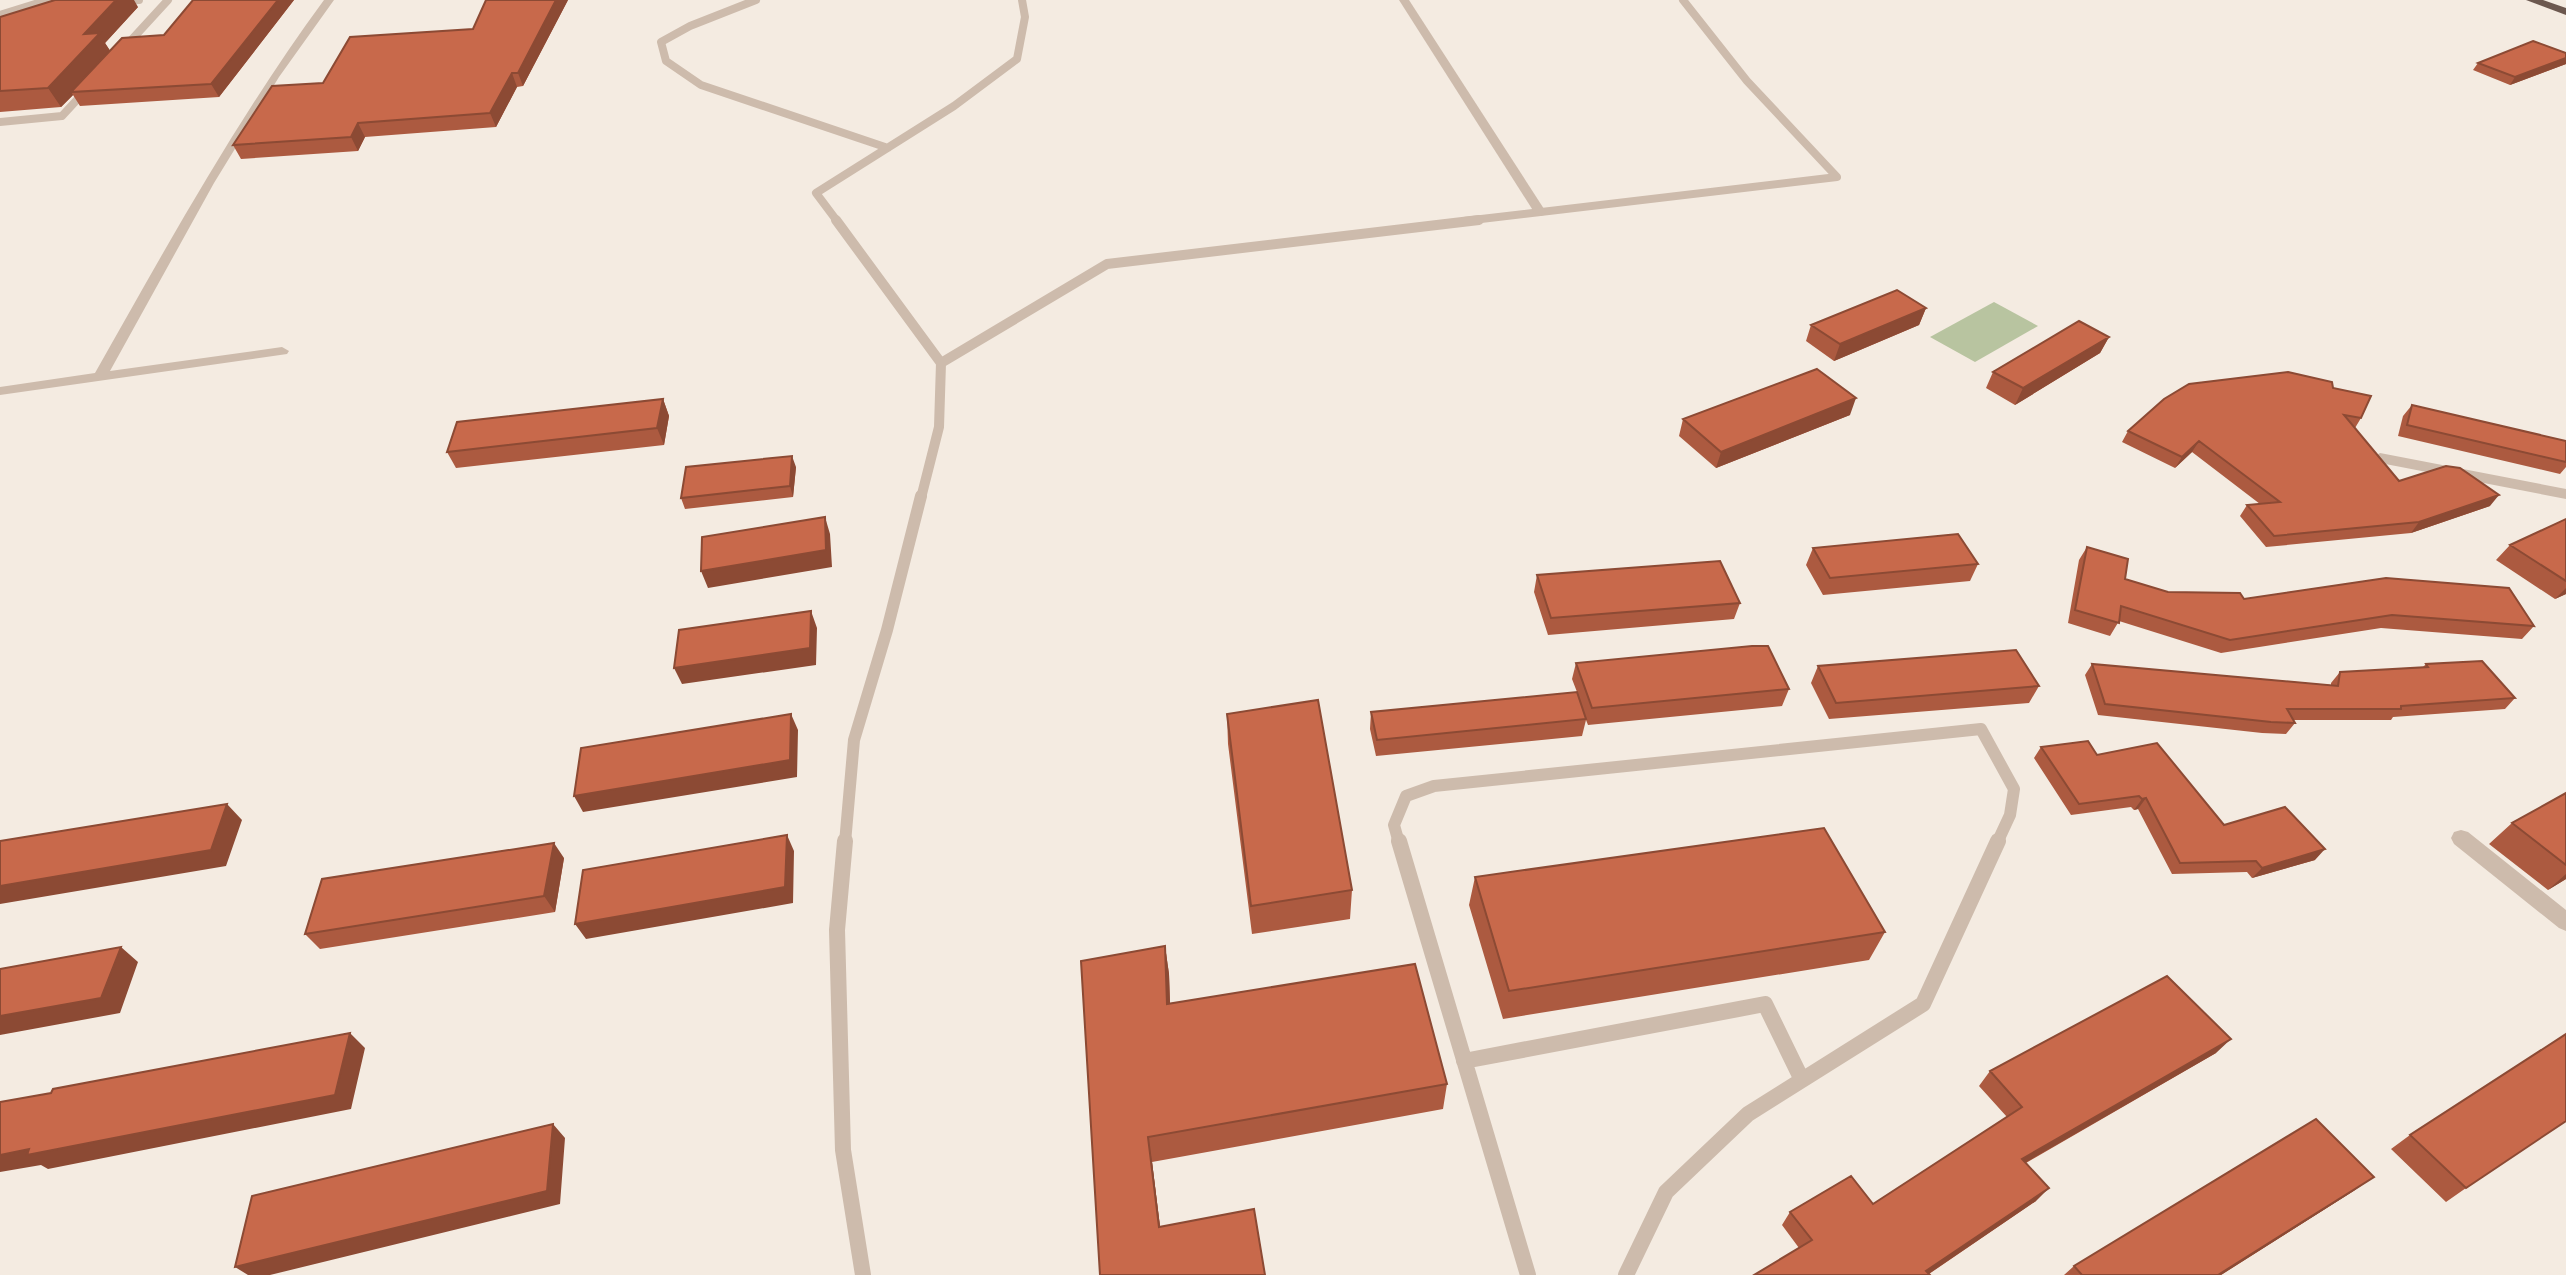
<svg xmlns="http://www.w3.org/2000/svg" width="2566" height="1275" font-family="'Source Sans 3',sans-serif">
	<rect width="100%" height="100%" fill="#f4ebe1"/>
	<path fill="#b8c4a0" d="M 1994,302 L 2038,326 L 1975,362 L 1930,337 Z"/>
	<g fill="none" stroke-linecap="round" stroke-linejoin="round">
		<path stroke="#cdbbac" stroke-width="8" d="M 756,0 L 690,26 L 661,42 L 666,61 L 701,85 L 888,148
			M 118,1 L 139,0
			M 0,15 L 48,0
			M 124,48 L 168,0
			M 0,122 L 62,116 L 86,90
			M 837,221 L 816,193 L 954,106 L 1017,59 L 1025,17 L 1022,0
			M 1464,221 L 1837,177 L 1747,81 L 1683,0"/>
		<path stroke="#cdbbac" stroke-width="10" d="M 836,220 L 941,363 L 1107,264 L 1479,220
			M 921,498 L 939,427 L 941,363"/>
		<path stroke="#cdbbac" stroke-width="12" d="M 845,843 L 854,740 L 887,630 L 921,496
			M 1399,843 L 1394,825 L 1406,796 L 1434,786 L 1981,729 L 2014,789 L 2010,815 L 1997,843"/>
		<path stroke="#cdbbac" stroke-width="16" d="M 845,841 L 837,930 L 843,1150 L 863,1275
			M 1399,841 L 1528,1275
			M 1464,1061 L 1765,1004 L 1802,1080
			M 1626,1275 L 1666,1192 L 1748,1114 L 1923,1004 L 1998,841"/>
		<path fill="#cdbbac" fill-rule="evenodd" d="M 1399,0 L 1409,0 L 1546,212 L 1544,215 L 1540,216 L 1534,212 Z"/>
		<path fill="#cdbbac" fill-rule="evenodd" d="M 324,0 L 334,0 L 279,77 L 214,183 L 110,371 L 282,347 L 289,351 L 287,354 L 0,395 L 0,387 L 95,373 C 168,244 236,120 324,0 Z
			M 2380,453 L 2566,489 L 2566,499 L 2375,462 L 2372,458 Z
			M 2461,830 L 2468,832 L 2566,910 L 2566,931 L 2559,928 L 2454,844 L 2451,838 L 2454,832 Z"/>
		<path fill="#6c584f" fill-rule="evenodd" d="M 2526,0 L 2543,0 L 2566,8 L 2566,15 Z"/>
	</g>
	<path fill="#ac5a40" d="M 193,0 L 294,0 L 219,97 L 80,106 L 73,95 L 61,107 L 0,112 L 0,17 L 138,7 L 105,43 L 110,51 L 164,35 Z
		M 568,0 L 523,86 L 517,87 L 496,127 L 365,137 L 358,151 L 241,159 L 233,145 L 323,83 L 473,29 Z
		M 2566,53 L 2566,64 L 2510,85 L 2473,70 L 2478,63 Z
		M 1926,308 L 1919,325 L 1834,361 L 1806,341 L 1811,325 Z
		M 2109,337 L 2100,353 L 2015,405 L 1986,388 L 1993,372 Z
		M 2333,388 L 2361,418 L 2355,428 L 2399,481 L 2490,506 L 2411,533 L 2266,547 L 2240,516 L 2247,505 L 2260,504 L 2192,452 L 2175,468 L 2122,442 L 2128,431 Z
		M 663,399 L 669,416 L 664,445 L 456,468 L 447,452 Z
		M 2412,405 L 2566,441 L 2566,467 L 2560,474 L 2398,436 L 2403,416 Z
		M 1850,415 L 1716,468 L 1679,436 L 1683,419 Z
		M 796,467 L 793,497 L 685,509 L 681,498 Z
		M 2566,519 L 2566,594 L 2555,599 L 2496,560 L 2510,545 Z
		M 2087,547 L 2125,579 L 2168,592 L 2534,626 L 2522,639 L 2381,628 L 2221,653 L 2119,621 L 2110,636 L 2068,623 L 2079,560 Z
		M 1813,548 L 1978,564 L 1970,581 L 1823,595 L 1806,565 Z
		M 1537,575 L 1740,603 L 1734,619 L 1548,635 L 1534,592 Z
		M 1576,663 L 1789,689 L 1782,706 L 1588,725 L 1586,720 L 1582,736 L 1376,756 L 1370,729 L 1371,712 L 1577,692 L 1572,679 Z
		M 2092,664 L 2331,685 L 2331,683 L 2340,672 L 2423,667 L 2426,664 L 2515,698 L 2505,709 L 2393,717 L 2391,720 L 2294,720 L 2295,723 L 2286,734 L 2262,733 L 2098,715 L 2085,675 Z
		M 1818,666 L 2039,686 L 2029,703 L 1829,719 L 1811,683 Z
		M 1227,714 L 1352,890 L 1350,919 L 1252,934 L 1228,744 Z
		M 2041,747 L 2097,755 L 2224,825 L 2315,860 L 2252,878 L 2247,872 L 2172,874 L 2138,809 L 2134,810 L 2131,807 L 2071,815 L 2034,758 Z
		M 2566,793 L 2566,879 L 2548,890 L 2489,844 L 2512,823 Z
		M 564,858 L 555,912 L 320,949 L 305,934 Z
		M 1475,877 L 1885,932 L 1869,960 L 1503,1019 L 1469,905 Z
		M 1165,946 L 1169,974 L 1170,1004 L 1447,1084 L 1443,1109 L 1152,1162 L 1160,1227 L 1100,1275 Z
		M 2216,1053 L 2026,1163 L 2036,1201 L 1929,1274 L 1799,1248 L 1782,1225 L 1790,1212 L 1873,1204 L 2007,1117 L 1979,1086 L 1990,1071 Z
		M 2410,1135 L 2466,1188 L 2446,1202 L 2391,1149 Z
		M 2355,1190 L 2221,1275 L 2064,1275 L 2074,1266 Z"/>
	<path fill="#8c4a34" d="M 116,0 L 134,0 L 138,7 L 105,43 L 111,52 L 71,92 L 73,95 L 61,107 L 48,88 L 84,34 Z
		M 278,0 L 294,0 L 219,97 L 211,84 Z
		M 556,0 L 568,0 L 523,86 L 518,73 Z
		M 2566,58 L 2566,64 L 2510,85 L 2515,77 Z
		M 512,73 L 517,87 L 496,127 L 490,113 Z
		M 358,123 L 365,137 L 358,151 L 351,137 Z
		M 1926,308 L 1919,325 L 1834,361 L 1840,344 Z
		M 2109,337 L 2100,353 L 2015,405 L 2023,388 Z
		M 1856,398 L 1850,415 L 1716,468 L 1721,452 Z
		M 663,399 L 669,416 L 664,445 L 657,428 Z
		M 2199,441 L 2192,452 L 2175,468 L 2182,457 Z
		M 792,456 L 796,467 L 793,497 L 790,486 Z
		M 2499,495 L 2490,506 L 2411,533 L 2419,522 Z
		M 825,517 L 830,534 L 832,567 L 708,588 L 701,571 Z
		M 2566,588 L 2566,594 L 2555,599 Z
		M 811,611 L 817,628 L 816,665 L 682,684 L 674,668 Z
		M 791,714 L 798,730 L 797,777 L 583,812 L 574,796 Z
		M 2146,798 L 2138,809 L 2134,810 L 2142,799 Z
		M 227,804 L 242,820 L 226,866 L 0,904 L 0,886 Z
		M 787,835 L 794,851 L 793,903 L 586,939 L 575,924 Z
		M 554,843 L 564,858 L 555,912 L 544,896 Z
		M 2325,849 L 2315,860 L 2252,878 L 2262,868 Z
		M 2566,874 L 2566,879 L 2548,890 Z
		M 1165,946 L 1169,974 L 1171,1031 L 1167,1004 Z
		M 121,947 L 138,962 L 120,1013 L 0,1035 L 0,1016 Z
		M 350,1033 L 365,1048 L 351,1109 L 48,1169 L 41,1165 L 0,1172 L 0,1155 L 29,1149 Z
		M 2231,1039 L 2216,1053 L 2009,1172 L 2022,1159 Z
		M 553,1124 L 565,1138 L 560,1204 L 270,1275 L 248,1275 L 235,1267 Z
		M 1148,1137 L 1152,1162 L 1163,1250 L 1159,1227 Z
		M 2374,1177 L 2355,1190 L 2221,1275 L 2218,1275 Z
		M 2049,1188 L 2036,1201 L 1927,1275 L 1926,1271 Z"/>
	<path fill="#c8694b" stroke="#8c4a34" stroke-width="2" d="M 55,0 L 116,0 L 84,34 L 100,33 L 48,88 L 0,91 L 0,17 Z
		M 193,0 L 278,0 L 211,84 L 71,92 L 122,38 L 164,35 Z
		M 486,0 L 556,0 L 518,73 L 512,73 L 490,113 L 358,123 L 351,137 L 233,145 L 272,86 L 323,83 L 350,37 L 473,29 Z
		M 2533,41 L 2566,53 L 2566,58 L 2515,77 L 2478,63 Z
		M 1897,290 L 1926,308 L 1840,344 L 1811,325 Z
		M 2079,321 L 2109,337 L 2023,388 L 1993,372 Z
		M 1817,369 L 1856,398 L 1721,452 L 1683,419 Z
		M 2288,372 L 2332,382 L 2333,388 L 2371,396 L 2361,418 L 2344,415 L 2399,481 L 2446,466 L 2460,468 L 2499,495 L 2419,522 L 2274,536 L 2247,505 L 2280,502 L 2199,441 L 2182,457 L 2128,431 L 2164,399 L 2189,384 Z
		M 663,399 L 657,428 L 447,452 L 457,422 Z
		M 2412,405 L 2566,441 L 2566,462 L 2407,425 Z
		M 792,456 L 790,486 L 681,498 L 686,467 Z
		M 825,517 L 826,550 L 701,571 L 702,537 Z
		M 2566,519 L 2566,581 L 2510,545 Z
		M 1958,534 L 1978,564 L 1830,578 L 1813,548 Z
		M 2087,547 L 2128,559 L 2125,579 L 2168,592 L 2240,593 L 2244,599 L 2386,578 L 2509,588 L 2534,626 L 2392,615 L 2230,640 L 2121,606 L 2119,623 L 2075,610 Z
		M 1720,561 L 1740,603 L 1551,618 L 1537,575 Z
		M 811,611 L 810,648 L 674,668 L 679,630 Z
		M 1752,646 L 1768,646 L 1789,689 L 1592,708 L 1576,663 Z
		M 2016,650 L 2039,686 L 1836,703 L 1818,666 Z
		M 2482,661 L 2515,698 L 2401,706 L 2401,709 L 2287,709 L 2295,723 L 2271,722 L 2105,704 L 2092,664 L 2338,686 L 2340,672 L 2428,667 L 2426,664 Z
		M 1577,692 L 1586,719 L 1377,740 L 1371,712 Z
		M 1318,700 L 1352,890 L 1251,906 L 1227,714 Z
		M 791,714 L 790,760 L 574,796 L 581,748 Z
		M 2088,741 L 2097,755 L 2157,743 L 2224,825 L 2285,807 L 2325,849 L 2262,868 L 2256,861 L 2180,863 L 2146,798 L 2142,799 L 2139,796 L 2079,804 L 2041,747 Z
		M 2566,793 L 2566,865 L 2512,823 Z
		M 227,804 L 211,850 L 0,886 L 0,841 Z
		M 1824,828 L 1885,932 L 1509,991 L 1475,877 Z
		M 787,835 L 785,887 L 575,924 L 583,870 Z
		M 554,843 L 544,896 L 305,934 L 322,879 Z
		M 1165,946 L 1167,1004 L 1415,964 L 1447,1084 L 1148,1137 L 1159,1227 L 1254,1209 L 1265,1275 L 1100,1275 L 1081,961 Z
		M 121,947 L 101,998 L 0,1016 L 0,969 Z
		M 2167,976 L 2231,1039 L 2022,1159 L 2049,1188 L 1926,1271 L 1930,1275 L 1754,1275 L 1812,1240 L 1790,1212 L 1851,1176 L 1873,1204 L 2022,1107 L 1990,1071 Z
		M 350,1033 L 335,1095 L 27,1155 L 29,1149 L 0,1155 L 0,1102 L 51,1093 L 53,1089 Z
		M 2566,1034 L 2566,1121 L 2466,1188 L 2410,1135 Z
		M 2316,1119 L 2374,1177 L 2218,1275 L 2082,1275 L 2074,1266 Z
		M 553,1124 L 547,1191 L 235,1267 L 252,1196 Z"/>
</svg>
